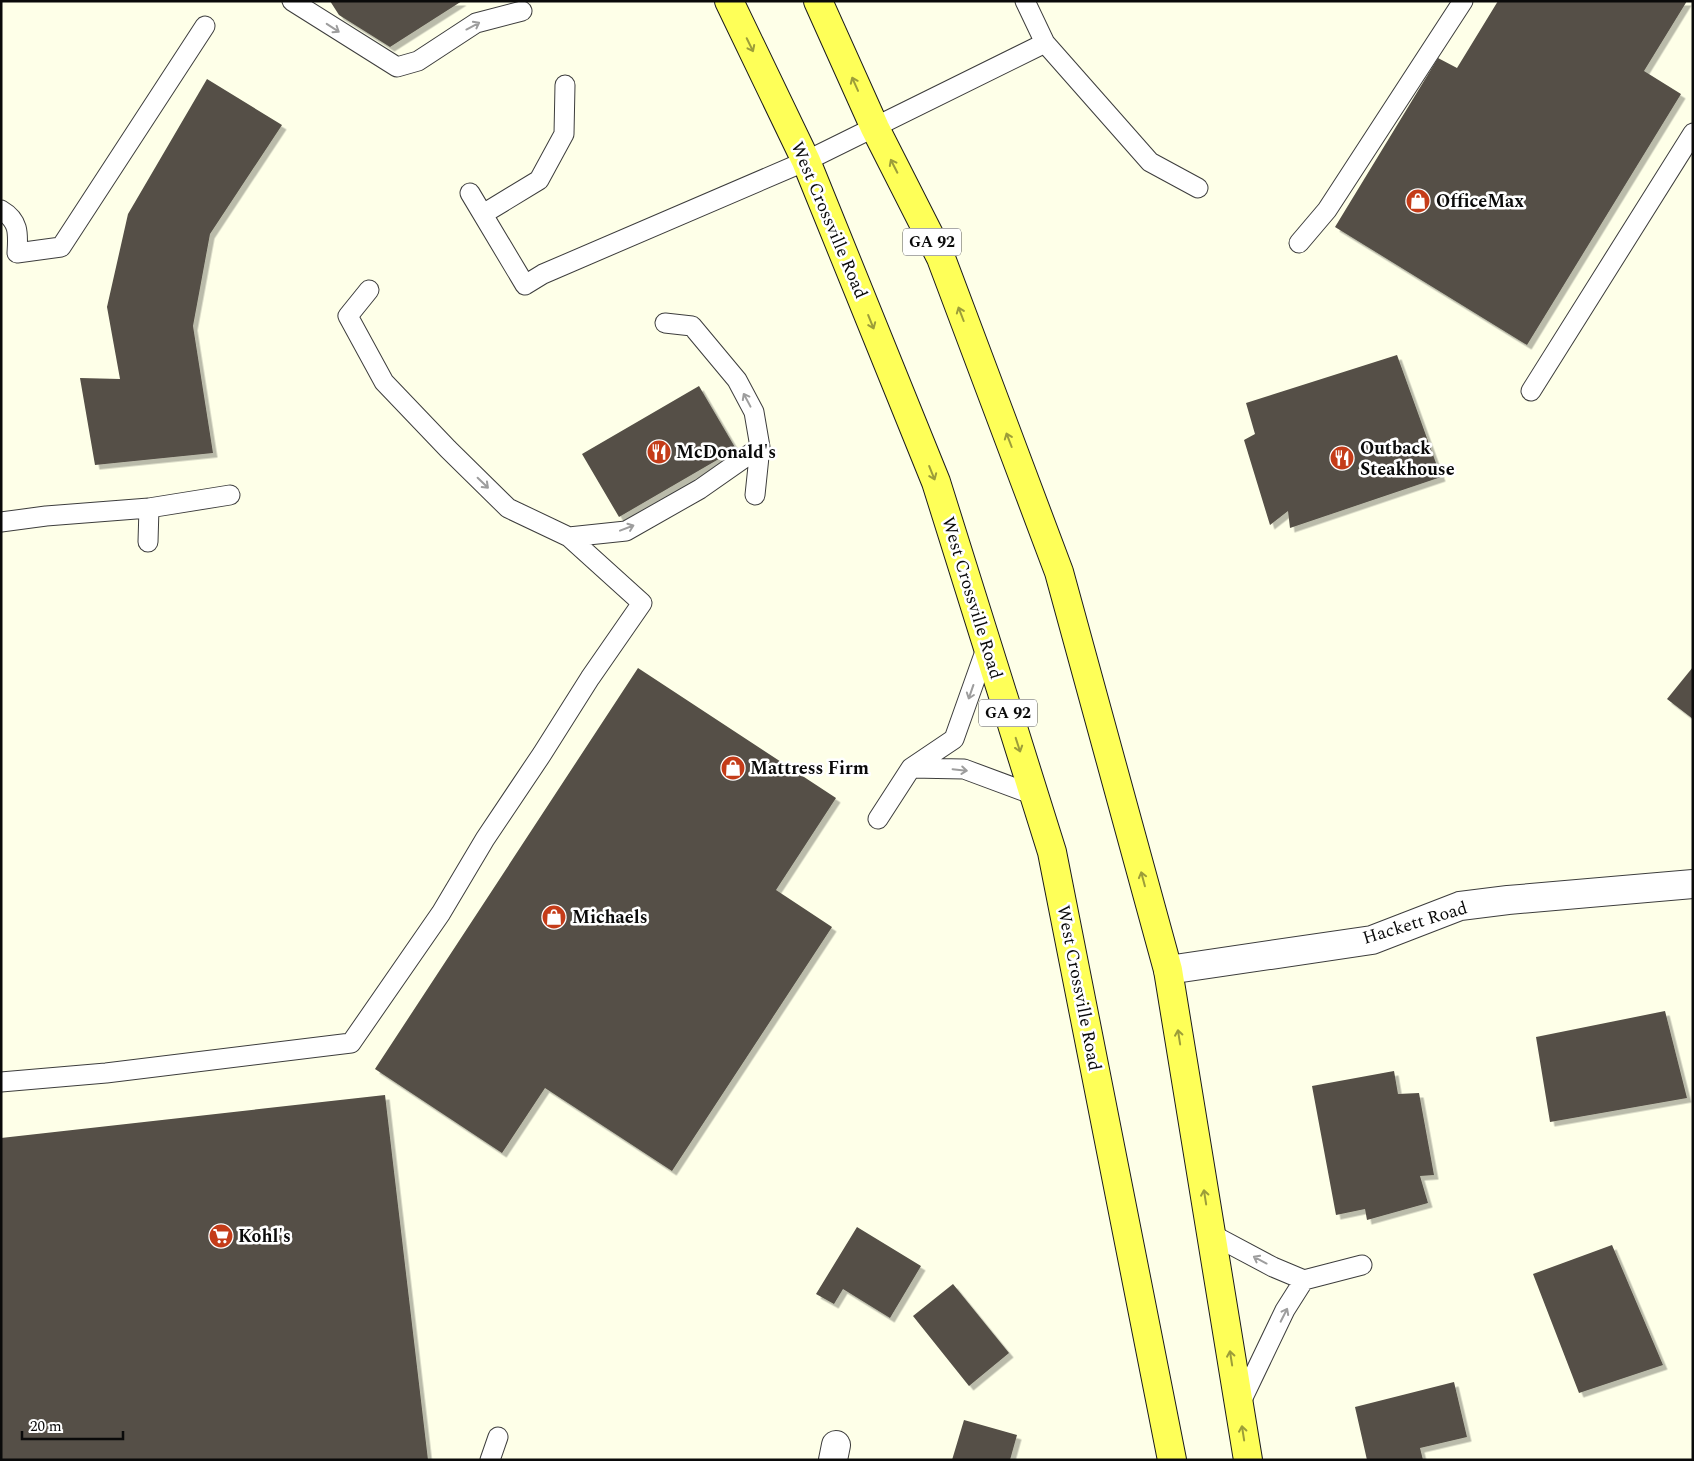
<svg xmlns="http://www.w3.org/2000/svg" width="1694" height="1461" font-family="Spectral,serif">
	<defs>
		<filter id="shadow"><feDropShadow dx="4.5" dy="4.5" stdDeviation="0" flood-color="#0004"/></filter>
	</defs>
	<rect width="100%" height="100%" fill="#feffe8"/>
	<path fill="#544f46" filter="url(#shadow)" d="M 330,1 L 462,1 L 390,47 L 339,15 Z
		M 1498,1 L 1687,1 L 1644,71 L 1681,94 L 1527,345 L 1335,227 L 1438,58 L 1457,68 Z
		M 207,79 L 282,125 L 210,234 L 193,326 L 213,453 L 95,465 L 80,378 L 120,379 L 107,307 L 128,214 Z
		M 1397,355 L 1441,477 L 1290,528 L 1288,511 L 1270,525 L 1244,440 L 1255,434 L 1246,403 Z
		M 699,386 L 736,449 L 619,517 L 582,454 Z
		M 1693,667 L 1693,719 L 1667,699 Z
		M 638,668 L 836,798 L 776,890 L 832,927 L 672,1171 L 545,1088 L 502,1153 L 375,1069 Z
		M 1665,1011 L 1687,1098 L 1550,1122 L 1536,1037 Z
		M 1394,1071 L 1398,1094 L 1419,1093 L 1434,1175 L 1420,1176 L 1428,1203 L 1367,1220 L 1365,1209 L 1336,1215 L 1312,1086 Z
		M 385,1095 L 428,1460 L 1,1460 L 1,1138 Z
		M 857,1227 L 921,1266 L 890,1318 L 843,1289 L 834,1304 L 816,1294 Z
		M 1612,1245 L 1663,1365 L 1579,1393 L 1533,1274 Z
		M 953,1284 L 1009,1353 L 969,1386 L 913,1316 Z
		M 1454,1382 L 1467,1437 L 1420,1448 L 1423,1460 L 1367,1460 L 1355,1407 Z
		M 964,1420 L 1017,1435 L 1010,1460 L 952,1460 Z"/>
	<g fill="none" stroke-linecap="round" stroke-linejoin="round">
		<defs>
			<path id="service" d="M 292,1 L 397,67 L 418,61 L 476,23 L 522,11
				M 1025,1 L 1045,43 L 1150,162 L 1198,188
				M 470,193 L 525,285 L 543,274 L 806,161 L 1045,43
				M 1,210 C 20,221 18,235 17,253 L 61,247 L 205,26
				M 483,214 L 539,180 L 564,134 L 565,85
				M 1299,243 L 1327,210 L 1463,1
				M 369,290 L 348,316 L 384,382 L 448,449 L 508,508 L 569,537 L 626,531 L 700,489 L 760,447
				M 665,323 L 692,326 L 737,380 L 754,412 L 760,447 L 755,495
				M 1531,391 L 1693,133
				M 1,522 L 46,516 L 149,508 L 230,495
				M 148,542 L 149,508
				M 911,768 L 964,769 L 1034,795
				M 878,819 L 911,768 L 954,739 L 987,646
				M 1,1082 L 106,1073 L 351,1043 L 441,913 L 485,839 L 542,754 L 590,678 L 642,603 L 569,537
				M 1211,1234 L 1273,1267 L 1304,1280 L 1362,1265
				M 1239,1406 L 1285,1310 L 1304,1280
				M 490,1460 L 498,1437"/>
			<path id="minor" d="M 1168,970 L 1372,940 L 1460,906 L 1508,900 L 1693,884
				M 833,1460 L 836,1445"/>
			<path id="primary" d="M 729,1 L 806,161 L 936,482 L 1052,852 L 1172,1460
				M 818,1 L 875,128 L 941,258 L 1059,572 L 1168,970 L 1248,1460"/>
		</defs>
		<use href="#service" stroke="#3d3d3d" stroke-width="21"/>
		<use href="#minor" stroke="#3d3d3d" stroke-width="30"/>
		<use href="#primary" stroke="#1b1b1b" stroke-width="30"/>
		<use href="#service" stroke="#fff" stroke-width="19"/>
		<use href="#minor" stroke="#fff" stroke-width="28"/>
		<use href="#primary" stroke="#feff58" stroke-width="28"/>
	</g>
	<defs><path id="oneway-shaft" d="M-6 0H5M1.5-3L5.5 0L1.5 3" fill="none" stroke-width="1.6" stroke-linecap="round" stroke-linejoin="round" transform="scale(1.25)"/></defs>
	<g stroke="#9d9d9d">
		<use href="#oneway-shaft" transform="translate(473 26) rotate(-28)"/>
		<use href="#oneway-shaft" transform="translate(333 28) rotate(33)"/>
		<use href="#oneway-shaft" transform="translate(747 400) rotate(-118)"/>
		<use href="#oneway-shaft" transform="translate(483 483) rotate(44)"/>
		<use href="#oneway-shaft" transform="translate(627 528) rotate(-21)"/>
		<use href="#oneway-shaft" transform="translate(971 692) rotate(109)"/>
		<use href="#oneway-shaft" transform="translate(960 770) rotate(6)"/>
		<use href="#oneway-shaft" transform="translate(1260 1260) rotate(-152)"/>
		<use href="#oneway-shaft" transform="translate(1284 1315) rotate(-63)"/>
	</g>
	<g stroke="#9c9d39">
		<use href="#oneway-shaft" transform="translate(750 45) rotate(64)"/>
		<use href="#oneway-shaft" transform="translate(855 84) rotate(-114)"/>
		<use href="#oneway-shaft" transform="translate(894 166) rotate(-117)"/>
		<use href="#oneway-shaft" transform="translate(961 314) rotate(-111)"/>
		<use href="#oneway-shaft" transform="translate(871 322) rotate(68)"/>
		<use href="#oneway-shaft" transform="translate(1009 440) rotate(-111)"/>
		<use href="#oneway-shaft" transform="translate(932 473) rotate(68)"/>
		<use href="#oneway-shaft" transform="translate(1018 745) rotate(72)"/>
		<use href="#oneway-shaft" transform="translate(1143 879) rotate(-105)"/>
		<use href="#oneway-shaft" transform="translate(1179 1037) rotate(-99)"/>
		<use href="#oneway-shaft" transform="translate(1205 1197) rotate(-99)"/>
		<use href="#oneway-shaft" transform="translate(1231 1358) rotate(-99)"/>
		<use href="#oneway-shaft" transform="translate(1243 1433) rotate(-99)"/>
	</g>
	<defs>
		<symbol id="shop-disc" viewBox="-11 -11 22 22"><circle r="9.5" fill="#c43c19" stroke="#fff"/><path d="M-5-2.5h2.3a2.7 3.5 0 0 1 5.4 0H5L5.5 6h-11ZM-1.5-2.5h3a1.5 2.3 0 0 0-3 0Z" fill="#fff"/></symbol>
		<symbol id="restaurant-disc" viewBox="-11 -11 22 22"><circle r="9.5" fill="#c43c19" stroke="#fff"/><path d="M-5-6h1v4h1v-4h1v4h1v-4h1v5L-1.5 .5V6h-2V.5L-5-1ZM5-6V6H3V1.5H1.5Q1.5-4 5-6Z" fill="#fff"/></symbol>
		<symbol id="supermarket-disc" viewBox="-11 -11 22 22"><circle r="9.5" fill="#c43c19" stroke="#fff"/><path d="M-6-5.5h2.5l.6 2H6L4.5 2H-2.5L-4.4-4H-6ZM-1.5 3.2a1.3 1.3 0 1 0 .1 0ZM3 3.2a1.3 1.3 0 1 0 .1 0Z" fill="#fff"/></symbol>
	</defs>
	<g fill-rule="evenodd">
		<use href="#shop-disc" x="1404" y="187" width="28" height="28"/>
		<use href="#restaurant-disc" x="645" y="438" width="28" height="28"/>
		<use href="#restaurant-disc" x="1328" y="444" width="28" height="28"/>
		<use href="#shop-disc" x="719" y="754" width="28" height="28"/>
		<use href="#shop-disc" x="540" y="903" width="28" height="28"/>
		<use href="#supermarket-disc" x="207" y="1222" width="28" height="28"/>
	</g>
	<g text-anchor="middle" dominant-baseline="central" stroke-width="5" stroke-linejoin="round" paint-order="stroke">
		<g fill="#fff" stroke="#545454" stroke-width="1">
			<rect x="903" y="228.5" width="58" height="27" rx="4"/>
			<rect x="979" y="699.5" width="58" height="27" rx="4"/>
		</g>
		<g font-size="16" font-weight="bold" fill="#0a0a0a">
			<text x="932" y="242">GA 92</text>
			<text x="1008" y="713">GA 92</text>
		</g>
		<g font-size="18" font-weight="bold" fill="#0a0a0a" stroke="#fff" text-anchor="start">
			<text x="1436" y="201">OfficeMax</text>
			<text x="1360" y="448">Outback<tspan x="1360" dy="21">Steakhouse</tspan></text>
			<text x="676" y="452">McDonald's</text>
			<text x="750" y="768">Mattress Firm</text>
			<text x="572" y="917">Michaels</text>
			<text x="238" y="1236">Kohl's</text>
		</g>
		<g font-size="18" fill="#0a0a0a" stroke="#fff">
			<text transform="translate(829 220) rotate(67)">West Crossville Road</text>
			<text transform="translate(972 598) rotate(73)">West Crossville Road</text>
			<text transform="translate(1415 923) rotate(-17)">Hackett Road</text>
			<text transform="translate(1079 988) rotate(79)">West Crossville Road</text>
		</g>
	</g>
	<rect width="1694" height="1461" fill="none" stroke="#0a0a0a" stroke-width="5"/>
	<path d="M22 1431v8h101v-8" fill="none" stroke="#0a0a0a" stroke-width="2.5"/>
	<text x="30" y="1431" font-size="15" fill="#0a0a0a" stroke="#ffffff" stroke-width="4" paint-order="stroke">20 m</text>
</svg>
